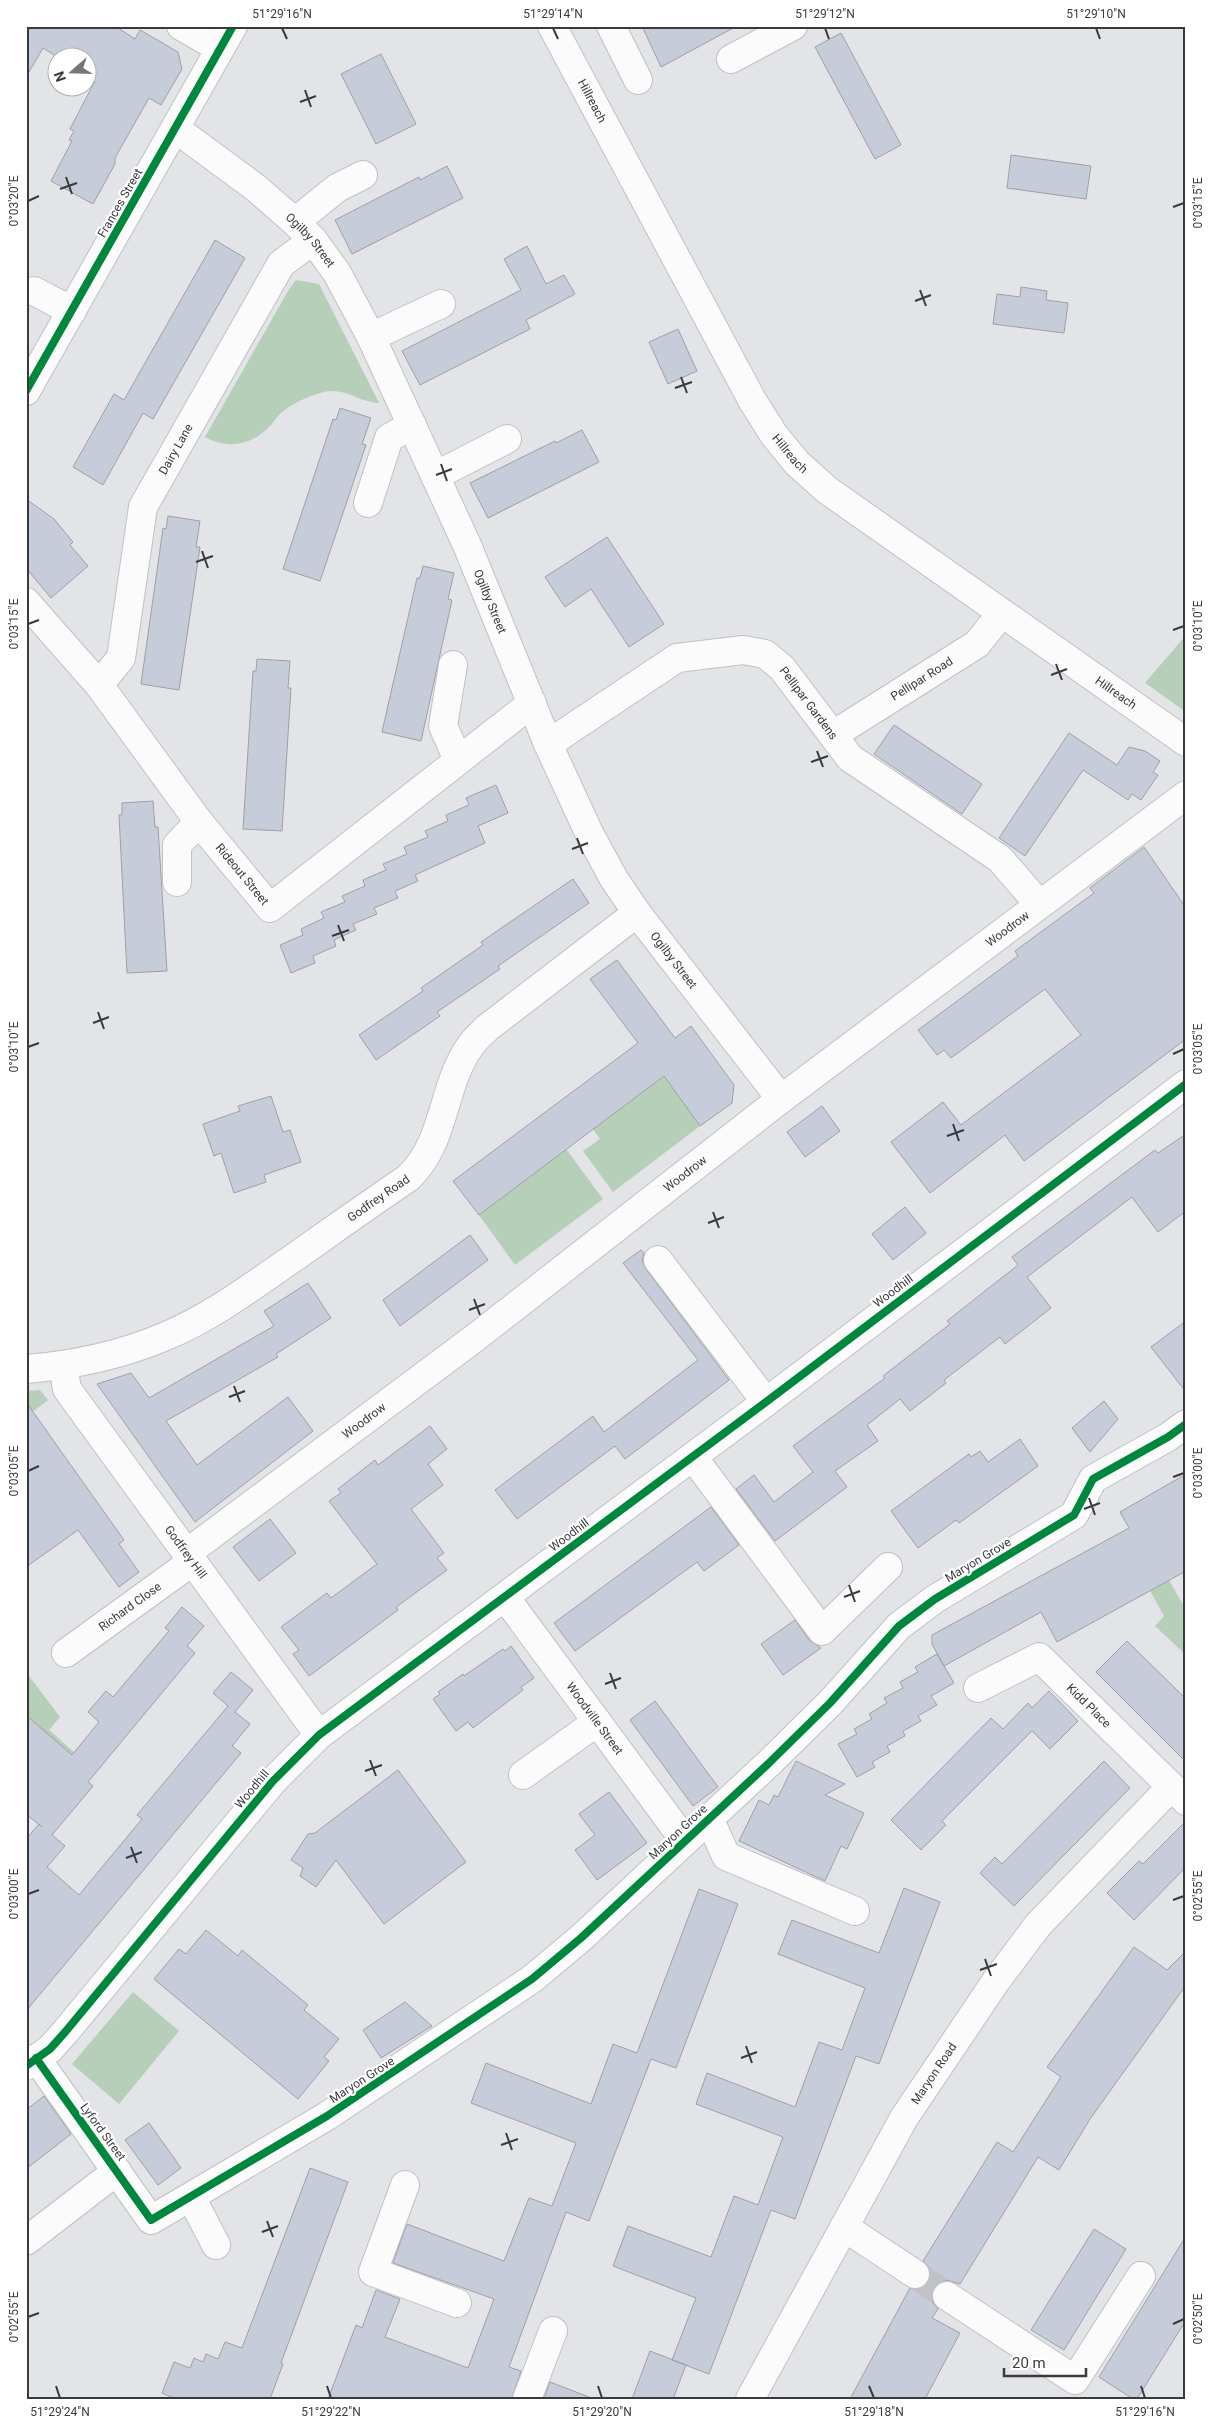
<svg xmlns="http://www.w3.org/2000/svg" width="1212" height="2425" font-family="Roboto,sans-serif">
	<rect width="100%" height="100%" fill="#e2e4e7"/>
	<path fill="#b5cfb9" d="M 296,280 L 319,284 L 379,403 C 361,403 344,387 324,392 C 311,395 296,402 286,409 C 279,413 275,421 270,426 C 252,445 228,450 205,437 L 288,291 Z
		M 1186,635 L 1186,712 L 1145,683 Z
		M 664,1076 L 700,1126 L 613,1192 L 583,1151 L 600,1139 L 593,1129 Z
		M 566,1149 L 603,1199 L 515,1265 L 479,1215 Z
		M 40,1390 L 48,1400 L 26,1417 L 26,1391 Z
		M 1154,1554 L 1186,1610 L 1186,1655 L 1155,1626 L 1164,1616 L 1136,1565 Z
		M 26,1672 L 60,1717 L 49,1730 L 75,1753 L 67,1764 L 26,1715 L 29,1712 L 26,1709 Z
		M 133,1992 L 179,2031 L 119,2104 L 72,2064 Z"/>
	<path fill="#c7ccda" stroke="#9ea0a2" d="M 26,26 L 115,26 L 135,39 L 140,30 L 178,52 L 182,69 L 161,105 L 149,98 L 115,158 L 115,164 L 93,204 L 51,181 L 72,141 L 69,140 L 74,131 L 70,129 L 95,81 L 88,77 L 88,58 L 59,58 L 43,48 L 26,77 Z
		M 642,26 L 737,26 L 661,67 Z
		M 841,33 L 901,145 L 875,159 L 815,47 Z
		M 381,54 L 416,124 L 376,144 L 341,74 Z
		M 1011,155 L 1091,166 L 1086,199 L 1007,188 Z
		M 447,166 L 463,198 L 352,254 L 335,220 L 419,177 L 420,180 Z
		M 215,240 L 245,258 L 153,419 L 143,413 L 103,485 L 73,467 L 114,394 L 124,400 Z
		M 527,246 L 546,284 L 564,275 L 575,294 L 526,320 L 530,329 L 420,385 L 402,351 L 521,290 L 504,259 Z
		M 1021,287 L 1047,291 L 1046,300 L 1068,303 L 1064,333 L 993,324 L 997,294 L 1020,297 Z
		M 678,329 L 697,371 L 668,384 L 649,342 Z
		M 340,408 L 371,418 L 362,444 L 366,445 L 320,581 L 283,569 L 333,419 L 336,420 Z
		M 582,430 L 599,462 L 488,518 L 470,483 L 555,441 L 556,443 Z
		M 26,499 L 54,519 L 73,542 L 70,545 L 88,566 L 51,598 L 26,568 Z
		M 168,516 L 200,521 L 196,547 L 200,547 L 179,690 L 141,684 L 163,528 L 166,529 Z
		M 607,537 L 664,624 L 629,647 L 591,589 L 565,607 L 545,577 Z
		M 423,566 L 454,573 L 448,599 L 452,600 L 421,741 L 382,732 L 417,578 L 420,578 Z
		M 257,659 L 290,661 L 288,688 L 291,688 L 282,831 L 243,829 L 253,671 L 256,671 Z
		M 894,725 L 982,784 L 962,814 L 874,754 Z
		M 1069,733 L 1117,765 L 1129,747 L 1145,751 L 1160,761 L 1153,772 L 1158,775 L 1141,800 L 1132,794 L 1128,800 L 1083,770 L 1025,856 L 999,838 Z
		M 496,785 L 508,813 L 478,826 L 485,843 L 415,875 L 418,881 L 395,891 L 398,898 L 374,908 L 377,914 L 353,924 L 356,930 L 334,940 L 336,946 L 313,956 L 315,963 L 291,973 L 280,945 L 303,935 L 301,929 L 324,918 L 321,912 L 345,902 L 342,896 L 365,886 L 363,880 L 386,870 L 383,864 L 407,854 L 404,847 L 428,837 L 425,831 L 448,821 L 446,815 L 469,805 L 466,798 Z
		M 153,801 L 155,827 L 158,827 L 167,971 L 127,973 L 119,815 L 122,815 L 122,803 Z
		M 1144,847 L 1186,908 L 1186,1039 L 1024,1161 L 1005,1135 L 930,1193 L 891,1142 L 943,1102 L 961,1125 L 1081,1035 L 1045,989 L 951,1058 L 944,1050 L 937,1055 L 918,1030 L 1018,956 L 1015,951 L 1094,893 L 1090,888 Z
		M 573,879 L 589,903 L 498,966 L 500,969 L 437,1012 L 440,1016 L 376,1060 L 359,1035 L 423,991 L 421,988 L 483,945 L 481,942 Z
		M 617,960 L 675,1038 L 691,1026 L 734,1085 L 732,1103 L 700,1126 L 664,1076 L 479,1215 L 453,1181 L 638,1043 L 590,979 Z
		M 271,1096 L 283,1132 L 290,1130 L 301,1162 L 264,1175 L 266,1182 L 234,1193 L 221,1153 L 214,1156 L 203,1124 L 240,1111 L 238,1106 Z
		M 822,1106 L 840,1131 L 805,1157 L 787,1132 Z
		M 1186,1134 L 1186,1211 L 1158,1232 L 1132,1197 L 1027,1277 L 1051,1308 L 1005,1344 L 1000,1337 L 944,1380 L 946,1383 L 910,1411 L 900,1399 L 867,1425 L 878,1441 L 835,1471 L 847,1487 L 775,1541 L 736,1489 L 754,1475 L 774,1502 L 813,1472 L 793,1446 L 885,1378 L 883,1376 L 950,1324 L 947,1321 L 1018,1265 L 1012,1257 L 1155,1150 L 1158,1153 Z
		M 905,1207 L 926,1233 L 893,1260 L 872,1234 Z
		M 470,1235 L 488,1260 L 400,1326 L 383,1300 Z
		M 641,1250 L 644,1253 L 642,1261 L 646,1269 L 729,1380 L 625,1459 L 615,1446 L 517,1519 L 495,1490 L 593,1416 L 604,1432 L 698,1360 L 623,1263 Z
		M 308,1283 L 331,1318 L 276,1354 L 278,1357 L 166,1421 L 197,1465 L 288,1397 L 313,1431 L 195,1522 L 97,1384 L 131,1373 L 149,1398 L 274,1326 L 264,1311 Z
		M 1186,1321 L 1186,1392 L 1151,1347 Z
		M 1104,1401 L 1118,1419 L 1090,1452 L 1072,1428 Z
		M 26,1402 L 124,1540 L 119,1544 L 139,1572 L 119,1587 L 78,1530 L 26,1567 Z
		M 430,1426 L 447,1449 L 428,1464 L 443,1485 L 411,1509 L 444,1553 L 437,1558 L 447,1570 L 396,1607 L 398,1610 L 309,1676 L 293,1654 L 299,1650 L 281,1627 L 327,1593 L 331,1598 L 377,1564 L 329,1501 L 341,1493 L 338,1489 L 375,1460 L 378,1465 Z
		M 1020,1439 L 1038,1466 L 959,1523 L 956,1520 L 918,1548 L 891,1511 L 969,1454 L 971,1457 L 980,1451 L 988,1462 Z
		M 1186,1474 L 1186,1571 L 1057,1642 L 1041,1612 L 944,1666 L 932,1644 L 932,1635 L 1129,1528 L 1120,1512 Z
		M 711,1507 L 739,1545 L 704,1571 L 697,1562 L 575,1651 L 554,1623 Z
		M 270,1519 L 296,1553 L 259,1581 L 233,1547 Z
		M 182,1607 L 204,1626 L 187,1646 L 195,1653 L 88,1782 L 93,1786 L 52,1835 L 65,1846 L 47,1867 L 79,1895 L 142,1819 L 137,1815 L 228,1706 L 213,1693 L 231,1672 L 253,1690 L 235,1712 L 250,1724 L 232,1746 L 241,1753 L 26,2011 L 26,1839 L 39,1824 L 42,1827 L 26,1814 L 26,1715 L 72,1755 L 99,1722 L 88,1712 L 106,1691 L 113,1697 L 169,1631 L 165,1628 Z
		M 795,1620 L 809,1640 L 821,1648 L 783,1675 L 761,1644 Z
		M 1127,1641 L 1186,1699 L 1186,1762 L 1096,1672 Z
		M 511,1646 L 534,1678 L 521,1687 L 523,1690 L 473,1728 L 468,1722 L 456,1731 L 433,1699 L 440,1694 L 438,1692 L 463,1674 L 464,1676 L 503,1649 L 505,1651 Z
		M 937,1654 L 954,1683 L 931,1696 L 937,1705 L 918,1716 L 921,1721 L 903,1731 L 905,1736 L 887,1746 L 890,1752 L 872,1762 L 875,1767 L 857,1777 L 838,1744 L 857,1734 L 854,1729 L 872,1719 L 869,1714 L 887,1703 L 884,1698 L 903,1688 L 900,1682 L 918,1672 L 915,1667 Z
		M 1049,1691 L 1078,1721 L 1050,1749 L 1032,1731 L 942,1821 L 946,1825 L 921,1850 L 891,1820 L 991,1718 L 1003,1729 L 1028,1703 L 1032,1708 Z
		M 655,1701 L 718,1787 L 693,1806 L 630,1720 Z
		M 796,1761 L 845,1784 L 825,1795 L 864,1813 L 847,1849 L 841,1846 L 825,1881 L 739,1841 L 759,1800 L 769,1805 L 774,1795 L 778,1797 Z
		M 1104,1761 L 1130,1788 L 1014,1906 L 980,1873 L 995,1857 L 1002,1864 Z
		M 398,1770 L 466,1862 L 384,1924 L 336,1860 L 316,1887 L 300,1876 L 303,1868 L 291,1860 L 308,1834 L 315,1833 Z
		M 609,1792 L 647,1843 L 597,1880 L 575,1850 L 595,1835 L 579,1814 Z
		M 1186,1821 L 1186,1867 L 1134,1920 L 1107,1893 L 1139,1861 L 1143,1864 Z
		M 904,1888 L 940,1902 L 879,2064 L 856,2056 L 795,2219 L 771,2210 L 709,2374 L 672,2360 L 696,2298 L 613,2266 L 628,2226 L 711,2257 L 734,2196 L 758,2205 L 783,2137 L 696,2104 L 707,2073 L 795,2107 L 819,2042 L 842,2050 L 865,1988 L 778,1954 L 792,1920 L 879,1953 Z
		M 699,1889 L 738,1904 L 676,2068 L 651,2059 L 589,2221 L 566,2212 L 509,2367 L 521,2371 L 512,2399 L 328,2399 L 356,2325 L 362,2328 L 376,2290 L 400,2299 L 385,2337 L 468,2368 L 494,2299 L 393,2263 L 407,2224 L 504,2261 L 529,2198 L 552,2206 L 576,2143 L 471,2103 L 486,2063 L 591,2104 L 613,2044 L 637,2053 Z
		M 206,1930 L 238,1956 L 242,1950 L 308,2005 L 304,2010 L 339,2039 L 324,2057 L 329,2061 L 298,2099 L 154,1979 L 179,1949 L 186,1954 Z
		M 1134,1947 L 1167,1970 L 1186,1951 L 1186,1985 L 1090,2119 L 1059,2170 L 1038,2157 L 960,2284 L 947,2280 L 940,2282 L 934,2288 L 931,2295 L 933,2303 L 938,2309 L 932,2318 L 960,2333 L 925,2399 L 850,2399 L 910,2288 L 922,2288 L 928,2282 L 931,2274 L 929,2267 L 923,2261 L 997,2142 L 1013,2152 L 1061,2077 L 1047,2067 Z
		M 405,2002 L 432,2026 L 381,2058 L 363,2030 Z
		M 44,2096 L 71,2134 L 26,2169 L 26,2110 Z
		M 149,2123 L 181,2168 L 158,2185 L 125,2140 Z
		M 310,2168 L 348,2182 L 281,2363 L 283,2364 L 270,2399 L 176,2399 L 162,2393 L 174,2362 L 190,2368 L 194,2358 L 203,2362 L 206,2354 L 218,2359 L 225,2342 L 242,2348 Z
		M 1094,2229 L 1126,2249 L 1064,2350 L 1031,2330 Z
		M 1186,2236 L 1186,2320 L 1137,2399 L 1133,2399 L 1099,2377 Z
		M 650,2351 L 686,2365 L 673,2399 L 632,2399 Z
		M 550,2382 L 589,2397 L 589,2399 L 544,2399 Z"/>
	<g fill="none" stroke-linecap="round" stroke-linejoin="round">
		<path stroke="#c0c2c5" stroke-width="28" stroke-dasharray="28 14" stroke-linecap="butt" d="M 915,2274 L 947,2296"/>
		<defs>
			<g id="minor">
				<path d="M 181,26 L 219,48"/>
				<path d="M 611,26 L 638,80"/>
				<path d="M 731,59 L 793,26"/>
				<path id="s1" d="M 176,129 L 256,188 L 295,222 L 313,240 L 337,273 L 371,337 L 467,545 L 548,744 L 590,835 L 614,879 L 637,913 L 781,1099"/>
				<path d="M 295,222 L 337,188 L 363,175"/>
				<path d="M 34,291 L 72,311"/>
				<path d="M 371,337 L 441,304"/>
				<path d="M 26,391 L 233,26"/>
				<path d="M 435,476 L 507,439"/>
				<path d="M 368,503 L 389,438 L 412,425"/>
				<path id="s2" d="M 26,602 L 99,685 L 199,822 L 270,908 L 532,703"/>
				<path d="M 453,665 L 443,726 L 458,760"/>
				<path id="s3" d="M 99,685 L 121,658 L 143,507 L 281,264 L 313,240"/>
				<path id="s4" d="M 833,735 L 977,644 L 1001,614"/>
				<path id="s5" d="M 548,744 L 677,658 L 743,650 L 765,654 L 782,668 L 850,758 L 1000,859 L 1039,904"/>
				<path d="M 177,882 L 177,845 L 199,822"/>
				<path d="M 658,1260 L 766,1402"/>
				<path id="s6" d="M 63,1365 L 67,1389 L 319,1735"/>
				<path id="s7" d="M 26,1369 C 74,1365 122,1355 166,1336 C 211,1317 250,1288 289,1261 C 329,1233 368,1205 408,1178 C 447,1141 441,1086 471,1045 C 475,1039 482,1033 487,1028 L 637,913"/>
				<path d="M 693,1457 L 822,1631 L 888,1567"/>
				<path id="s8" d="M 187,1553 L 476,1337 L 781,1099 L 1186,795"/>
				<path id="s9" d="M 505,1597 L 685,1841"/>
				<path id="s10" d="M 66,1653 L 193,1561"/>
				<path id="s11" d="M 978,1688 L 1039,1657 L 1186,1801"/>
				<path d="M 523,1775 L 597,1722"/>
				<path d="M 709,1818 L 726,1856 L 855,1911"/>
				<path d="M 36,2058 L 151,2220 L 327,2116 L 532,1979 L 581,1938 L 768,1764 L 830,1703 L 899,1626 L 935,1599 L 1074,1515 L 1093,1479 L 1168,1437 L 1186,1424"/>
				<path d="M 26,2066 L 50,2049 L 66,2031 L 273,1781 L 319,1735 L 766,1402 L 1186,1084"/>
				<path d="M 405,2185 L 373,2272 L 457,2303"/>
				<path d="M 191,2197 L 216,2245"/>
				<path d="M 844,2227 L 915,2274"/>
				<path d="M 26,2241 L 117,2171"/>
				<path d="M 947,2296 L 1075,2380 L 1141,2276"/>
				<path d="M 527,2399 L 553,2331"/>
				<path id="s12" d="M 750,2399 L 904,2118 L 996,1981 L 1038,1925 L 1171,1787"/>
			</g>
			<g id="major">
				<path id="s13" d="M 552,26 L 752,400 L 774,435 L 797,463 L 827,490 L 1186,742"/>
			</g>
		</defs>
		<use href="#minor" stroke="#bfc1c3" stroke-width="30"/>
		<use href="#major" stroke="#bfc1c3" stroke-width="30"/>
		<use href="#minor" stroke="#fbfbfb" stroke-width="28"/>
		<use href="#major" stroke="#fbfbfb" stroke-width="28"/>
		<defs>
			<path id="cycleway" d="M 26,391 L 233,26
				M 36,2058 L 151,2220 L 327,2116 L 532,1979 L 581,1938 L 768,1764 L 830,1703 L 899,1626 L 935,1599 L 1074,1515 L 1093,1479 L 1168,1437 L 1186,1424
				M 26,2066 L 50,2049 L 66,2031 L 273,1781 L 319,1735 L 766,1402 L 1186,1084"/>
		</defs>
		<use href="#cycleway" stroke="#fff" stroke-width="11"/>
		<use href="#cycleway" stroke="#00873e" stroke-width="8"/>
	</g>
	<path fill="none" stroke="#383a3d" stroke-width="2" d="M 282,28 L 287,39M 553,28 L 558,39M 825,28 L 829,39M 1096,28 L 1100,39M 305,90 L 311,107M 300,102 L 316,96M 66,177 L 72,194M 60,189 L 77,183M 28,201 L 39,196M 1173,207 L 1184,203M 920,290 L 926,306M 915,301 L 931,295M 681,377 L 687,393M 675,388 L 692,382M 441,464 L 447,481M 436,475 L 452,469M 202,551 L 208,568M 196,562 L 213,556M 28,624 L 39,620M 1173,630 L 1184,626M 1056,664 L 1062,680M 1051,675 L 1067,669M 817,751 L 823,767M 811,762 L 828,756M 577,838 L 583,854M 572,849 L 588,843M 338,925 L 344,941M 332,936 L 349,930M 98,1012 L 104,1029M 93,1023 L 109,1017M 28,1047 L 39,1043M 1173,1054 L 1184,1049M 953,1124 L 959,1141M 947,1136 L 964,1130M 713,1212 L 719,1228M 708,1223 L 724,1217M 474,1299 L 480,1315M 469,1310 L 485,1304M 234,1386 L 240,1402M 229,1397 L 245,1391M 28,1471 L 39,1466M 1173,1477 L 1184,1473M 1089,1498 L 1095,1515M 1084,1509 L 1100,1503M 849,1585 L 855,1602M 844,1597 L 860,1591M 610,1673 L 616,1689M 605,1684 L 621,1678M 370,1760 L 376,1776M 365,1771 L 382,1765M 131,1847 L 137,1863M 126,1858 L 142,1852M 28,1894 L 39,1890M 1173,1900 L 1184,1896M 985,1959 L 991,1976M 980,1970 L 997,1964M 746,2046 L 752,2063M 741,2058 L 757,2052M 506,2133 L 512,2150M 501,2145 L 518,2139M 267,2221 L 273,2237M 262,2232 L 278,2226M 28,2317 L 39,2313M 1173,2324 L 1184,2319M 56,2386 L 60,2398M 327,2386 L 331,2398M 598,2386 L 602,2398M 869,2386 L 874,2398M 1141,2386 L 1145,2398"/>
	<g text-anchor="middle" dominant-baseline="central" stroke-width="4.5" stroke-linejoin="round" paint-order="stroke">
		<g font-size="12" fill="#383a3d" stroke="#fff">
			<text stroke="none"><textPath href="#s13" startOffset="85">Hillreach</textPath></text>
			<text transform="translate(120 203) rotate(-60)">Frances Street</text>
			<text stroke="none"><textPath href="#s1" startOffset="175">Ogilby Street</textPath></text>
			<text stroke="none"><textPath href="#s3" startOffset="254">Dairy Lane</textPath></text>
			<text stroke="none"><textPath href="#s13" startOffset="490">Hillreach</textPath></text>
			<text stroke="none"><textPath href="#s1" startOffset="580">Ogilby Street</textPath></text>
			<text stroke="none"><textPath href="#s4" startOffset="105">Pellipar Road</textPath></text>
			<text stroke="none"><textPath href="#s13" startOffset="895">Hillreach</textPath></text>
			<text stroke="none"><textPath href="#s5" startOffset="310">Pellipar Gardens</textPath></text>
			<text stroke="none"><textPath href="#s2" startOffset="348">Rideout Street</textPath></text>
			<text stroke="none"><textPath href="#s8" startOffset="1031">Woodrow</textPath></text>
			<text stroke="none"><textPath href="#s1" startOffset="985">Ogilby Street</textPath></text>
			<text stroke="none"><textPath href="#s8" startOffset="626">Woodrow</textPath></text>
			<text stroke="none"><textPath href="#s7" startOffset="398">Godfrey Road</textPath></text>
			<text transform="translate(893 1291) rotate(-37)">Woodhill</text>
			<text stroke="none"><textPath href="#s8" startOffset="221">Woodrow</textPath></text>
			<text transform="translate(569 1535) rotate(-37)">Woodhill</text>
			<text stroke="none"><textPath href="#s6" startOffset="226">Godfrey Hill</textPath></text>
			<text transform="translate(978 1560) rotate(-31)">Maryon Grove</text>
			<text stroke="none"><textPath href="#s10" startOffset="79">Richard Close</textPath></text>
			<text stroke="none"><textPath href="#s11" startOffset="138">Kidd Place</textPath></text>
			<text stroke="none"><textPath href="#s9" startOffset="151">Woodville Street</textPath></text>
			<text transform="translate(252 1789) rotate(-50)">Woodhill</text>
			<text transform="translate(678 1832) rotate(-43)">Maryon Grove</text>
			<text stroke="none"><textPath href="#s12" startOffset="374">Maryon Road</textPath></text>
			<text transform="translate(362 2080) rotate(-33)">Maryon Grove</text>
			<text transform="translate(103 2132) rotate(54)">Lyford Street</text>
		</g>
	</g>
	<rect width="1212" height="2425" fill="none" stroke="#ffffff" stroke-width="55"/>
	<g transform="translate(72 72) rotate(250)"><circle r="24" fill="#ffffff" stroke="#afb0b1"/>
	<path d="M0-4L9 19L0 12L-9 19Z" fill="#747678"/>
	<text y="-8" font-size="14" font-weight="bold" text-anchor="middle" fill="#383a3d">N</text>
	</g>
	<path d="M1004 2368v8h82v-8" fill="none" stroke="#383a3d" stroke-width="2.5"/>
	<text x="1012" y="2368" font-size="15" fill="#383a3d" stroke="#ffffff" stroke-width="4" paint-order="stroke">20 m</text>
	<rect x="28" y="28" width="1156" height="2370" fill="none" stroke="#383a3d" stroke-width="2"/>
	<g font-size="12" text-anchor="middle" fill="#383a3d">
		<text x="282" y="18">51°29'16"N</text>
		<text x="553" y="18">51°29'14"N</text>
		<text x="825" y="18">51°29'12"N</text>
		<text x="1096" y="18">51°29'10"N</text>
		<text transform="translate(14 201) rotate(-90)" y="4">0°03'20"E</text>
		<text transform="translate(1198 203) rotate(-90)" y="4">0°03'15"E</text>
		<text transform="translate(14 624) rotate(-90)" y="4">0°03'15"E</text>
		<text transform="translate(1198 626) rotate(-90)" y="4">0°03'10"E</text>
		<text transform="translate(14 1047) rotate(-90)" y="4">0°03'10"E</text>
		<text transform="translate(1198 1049) rotate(-90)" y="4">0°03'05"E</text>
		<text transform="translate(14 1471) rotate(-90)" y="4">0°03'05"E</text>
		<text transform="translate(1198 1473) rotate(-90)" y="4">0°03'00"E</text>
		<text transform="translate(14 1894) rotate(-90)" y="4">0°03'00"E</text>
		<text transform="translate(1198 1896) rotate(-90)" y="4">0°02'55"E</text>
		<text transform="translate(14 2317) rotate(-90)" y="4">0°02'55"E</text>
		<text transform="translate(1198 2319) rotate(-90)" y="4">0°02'50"E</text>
		<text x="60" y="2416">51°29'24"N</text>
		<text x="331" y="2416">51°29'22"N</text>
		<text x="602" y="2416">51°29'20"N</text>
		<text x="874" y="2416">51°29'18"N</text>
		<text x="1145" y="2416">51°29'16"N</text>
	</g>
</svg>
